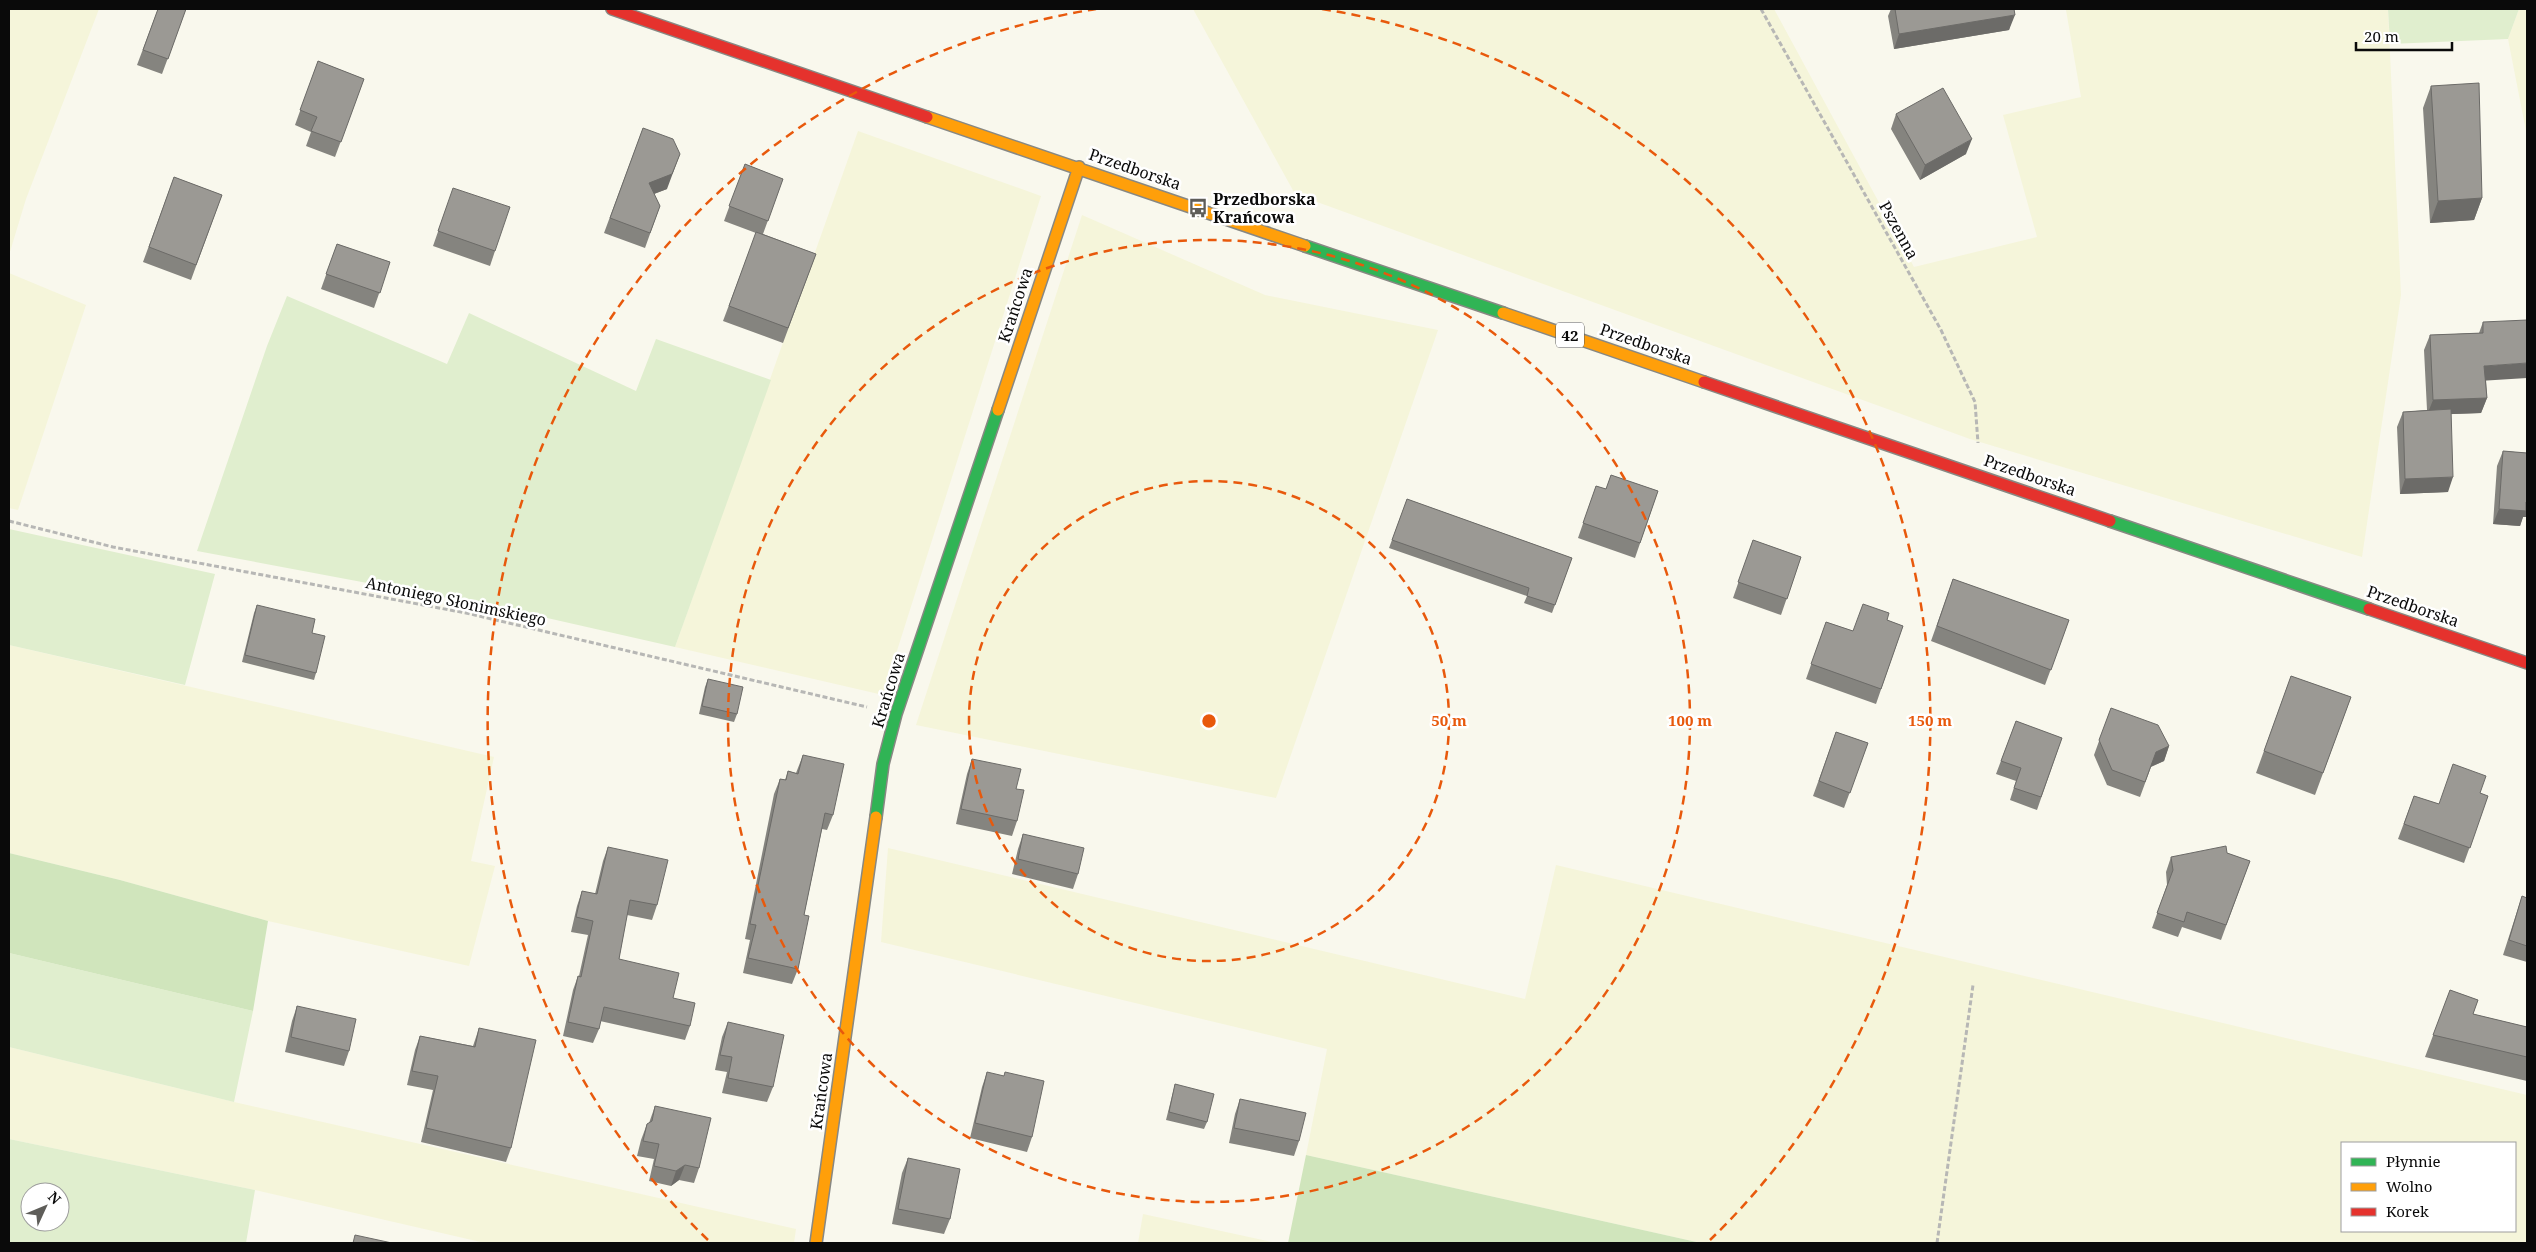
<svg xmlns="http://www.w3.org/2000/svg" width="2536" height="1252" font-family="'Noto Serif',serif">
	<rect width="100%" height="100%" fill="#f9f8ed"/>
	<path fill="#f5f5da" fill-rule="evenodd" d="M 9,9 L 99,9 L 26,199 L 9,255 Z
		M 1193,9 L 1774,9 L 1914,267 L 2037,237 L 2003,115 L 2081,97 L 2066,10 L 2388,9 L 2401,295 L 2362,557 L 1970,439 L 1295,194 Z
		M 2519,9 L 2527,9 L 2527,136 L 2508,39 Z
		M 858,131 L 1041,196 L 883,695 L 675,647 Z
		M 1082,215 L 1265,295 L 1438,330 L 1276,798 L 916,725 Z
		M 9,273 L 86,305 L 18,510 L 9,508 Z
		M 9,645 L 494,757 L 471,861 L 495,866 L 469,966 L 268,921 L 120,880 L 9,853 Z
		M 888,848 L 1525,999 L 1556,865 L 2527,1095 L 2527,1243 L 1701,1243 L 1306,1155 L 1327,1049 L 881,942 ZM 2342,1143 L 2515,1143 L 2515,1231 L 2342,1231 Z
		M 9,1047 L 234,1102 L 796,1229 L 794,1243 L 485,1243 L 255,1190 L 9,1139 Z
		M 1143,1214 L 1277,1243 L 1138,1243 Z"/>
	<path fill="#e0eece" fill-rule="evenodd" d="M 2388,9 L 2519,9 L 2508,39 L 2390,44 Z
		M 287,296 L 447,364 L 469,313 L 636,391 L 656,339 L 771,380 L 675,647 L 512,610 L 197,551 L 267,346 Z
		M 9,529 L 215,574 L 185,685 L 9,645 Z
		M 9,953 L 253,1011 L 234,1102 L 9,1047 Z
		M 9,1139 L 255,1190 L 246,1243 L 9,1243 ZM 30,1192 L 60,1192 L 60,1222 L 30,1222 Z"/>
	<path fill="#d0e5bc" d="M 9,853 L 120,880 L 268,921 L 253,1011 L 9,953 Z
		M 1306,1155 L 1701,1243 L 1288,1243 Z"/>
	<g fill="none" stroke-linecap="round" stroke-linejoin="round">
		<defs>
			<path id="fast" d="M 1305,246 L 1503,313
				M 2110,521 L 2369,609
				M 876,817 L 883,764 L 896,714 L 998,410"/>
			<path id="slow" d="M 927,117 L 1305,246
				M 1503,313 L 1704,382
				M 998,410 L 1079,167
				M 816,1243 L 876,817"/>
			<path id="jam" d="M 612,9 L 927,117
				M 1704,382 L 2110,521
				M 2369,609 L 2527,663"/>
		</defs>
		<use href="#fast" stroke="#888883" stroke-width="14"/>
		<use href="#slow" stroke="#888883" stroke-width="14"/>
		<use href="#jam" stroke="#888883" stroke-width="14"/>
		<path stroke="#b7b7b5" stroke-width="3" stroke-dasharray="5 2.5" stroke-linecap="butt" d="M 1761,9 L 1941,330 L 1975,402 L 1978,443
			M 9,521 L 113,547 L 466,613 L 867,707
			M 1937,1243 L 1973,985"/>
		<use href="#fast" stroke="#30b455" stroke-width="11"/>
		<use href="#slow" stroke="#ff9f0a" stroke-width="11"/>
		<use href="#jam" stroke="#e5322d" stroke-width="11"/>
	</g>
	<path fill="#85847f" d="M 158,9 L 186,9 L 162,74 L 137,65 Z
		M 1891,9 L 2014,9 L 2009,30 L 1894,49 L 1888,16 Z
		M 318,61 L 364,79 L 335,157 L 306,146 L 311,132 L 295,125 Z
		M 2431,86 L 2482,198 L 2474,220 L 2430,223 L 2423,108 Z
		M 1896,114 L 1966,154 L 1920,180 L 1891,129 Z
		M 643,128 L 667,189 L 654,194 L 660,206 L 645,248 L 604,233 Z
		M 745,164 L 783,179 L 763,234 L 816,254 L 783,343 L 723,321 L 756,233 L 724,221 Z
		M 174,177 L 222,195 L 191,280 L 143,262 Z
		M 448,203 L 495,251 L 490,266 L 433,246 Z
		M 337,244 L 390,262 L 374,308 L 321,289 Z
		M 2483,322 L 2487,398 L 2481,413 L 2451,414 L 2448,492 L 2400,494 L 2397,427 L 2403,412 L 2427,410 L 2424,350 L 2430,335 L 2479,333 Z
		M 2503,451 L 2527,453 L 2527,517 L 2523,517 L 2520,526 L 2493,524 L 2497,466 Z
		M 1611,475 L 1658,491 L 1635,558 L 1578,538 L 1596,486 L 1606,489 Z
		M 1407,499 L 1572,558 L 1552,613 L 1524,603 L 1527,596 L 1389,548 Z
		M 1753,540 L 1801,557 L 1781,615 L 1733,598 Z
		M 1953,579 L 2069,620 L 2045,685 L 1931,641 Z
		M 257,605 L 312,633 L 316,673 L 314,680 L 242,662 L 254,613 Z
		M 1887,620 L 1903,626 L 1876,704 L 1806,679 L 1826,622 L 1853,631 Z
		M 2291,676 L 2351,697 L 2315,795 L 2256,773 Z
		M 708,679 L 737,714 L 734,722 L 699,714 L 705,687 Z
		M 2111,708 L 2169,746 L 2164,761 L 2151,767 L 2140,797 L 2107,785 L 2094,755 Z
		M 2016,721 L 2062,738 L 2037,810 L 2010,800 L 2016,781 L 1996,774 Z
		M 1836,732 L 1868,743 L 1844,808 L 1813,796 Z
		M 803,755 L 833,815 L 827,830 L 822,829 L 804,915 L 798,969 L 792,984 L 743,973 L 750,940 L 745,939 L 774,794 L 780,779 L 785,780 L 788,771 L 796,773 Z
		M 972,759 L 1016,789 L 1017,821 L 1012,836 L 956,824 L 967,774 Z
		M 2480,793 L 2488,796 L 2464,863 L 2398,839 L 2414,796 L 2439,804 Z
		M 1023,834 L 1078,874 L 1073,889 L 1012,874 L 1018,849 Z
		M 608,847 L 657,905 L 652,920 L 627,915 L 619,959 L 673,998 L 690,1026 L 685,1040 L 600,1021 L 599,1029 L 593,1043 L 563,1036 L 573,990 L 578,976 L 579,976 L 588,935 L 571,932 L 577,906 L 582,891 L 595,894 L 603,861 Z
		M 2227,853 L 2250,861 L 2221,940 L 2182,927 L 2178,937 L 2152,928 L 2167,885 L 2166,872 L 2171,857 Z
		M 2522,896 L 2527,898 L 2527,962 L 2503,955 Z
		M 2450,990 L 2478,1000 L 2473,1014 L 2527,1027 L 2527,1081 L 2425,1057 Z
		M 297,1006 L 349,1051 L 344,1066 L 285,1052 L 292,1021 Z
		M 728,1022 L 773,1087 L 767,1102 L 722,1093 L 727,1072 L 715,1070 L 722,1037 Z
		M 479,1028 L 511,1148 L 506,1162 L 421,1142 L 433,1090 L 407,1085 L 415,1050 L 420,1036 L 473,1046 Z
		M 987,1072 L 1032,1137 L 1027,1152 L 970,1138 L 982,1087 Z
		M 1175,1084 L 1207,1122 L 1204,1129 L 1166,1120 Z
		M 1240,1099 L 1299,1141 L 1294,1156 L 1229,1143 L 1235,1114 Z
		M 655,1106 L 699,1168 L 694,1183 L 679,1180 L 671,1186 L 649,1181 L 654,1159 L 637,1156 L 641,1140 L 647,1124 L 649,1123 Z
		M 908,1158 L 950,1219 L 944,1234 L 892,1224 L 902,1173 Z"/>
	<path fill="#6c6b68" d="M 2015,15 L 2009,30 L 1894,49 L 1899,34 Z
		M 1972,139 L 1966,154 L 1920,180 L 1925,165 Z
		M 680,154 L 667,189 L 643,198 L 649,183 Z
		M 2482,198 L 2474,220 L 2430,223 L 2438,201 Z
		M 2527,363 L 2527,378 L 2479,381 L 2484,366 Z
		M 2487,398 L 2481,413 L 2427,415 L 2433,400 Z
		M 2453,477 L 2448,492 L 2400,494 L 2405,479 Z
		M 2527,502 L 2527,517 L 2523,517 L 2520,526 L 2493,524 L 2499,509 Z
		M 2169,746 L 2164,761 L 2150,767 L 2156,752 Z
		M 685,1165 L 679,1180 L 671,1186 L 676,1171 Z"/>
	<path fill="#9b9994" stroke="#6c6b68" d="M 158,9 L 186,9 L 168,59 L 143,50 Z
		M 1895,9 L 2014,9 L 2015,15 L 1899,34 Z
		M 318,61 L 364,79 L 341,142 L 311,131 L 317,117 L 300,110 Z
		M 2479,83 L 2482,198 L 2438,201 L 2431,86 Z
		M 1943,88 L 1972,139 L 1925,165 L 1896,114 Z
		M 643,128 L 673,139 L 680,154 L 672,174 L 649,183 L 660,206 L 650,233 L 610,218 Z
		M 745,164 L 783,179 L 768,221 L 729,206 Z
		M 174,177 L 222,195 L 196,265 L 149,247 Z
		M 453,188 L 510,207 L 495,251 L 438,231 Z
		M 756,232 L 816,254 L 788,328 L 729,306 Z
		M 337,244 L 390,262 L 380,293 L 326,274 Z
		M 2527,320 L 2527,363 L 2484,366 L 2487,398 L 2433,400 L 2430,335 L 2483,333 L 2483,322 Z
		M 2451,409 L 2453,477 L 2405,479 L 2403,412 Z
		M 2503,451 L 2527,453 L 2527,502 L 2526,502 L 2526,511 L 2499,509 Z
		M 1611,475 L 1658,491 L 1640,543 L 1583,523 L 1596,486 L 1606,489 Z
		M 1407,499 L 1572,558 L 1555,605 L 1527,596 L 1529,588 L 1392,540 Z
		M 1753,540 L 1801,557 L 1787,599 L 1738,582 Z
		M 1953,579 L 2069,620 L 2051,670 L 1937,626 Z
		M 1863,604 L 1889,613 L 1887,620 L 1903,626 L 1881,689 L 1811,664 L 1826,622 L 1853,631 Z
		M 257,605 L 315,619 L 312,633 L 325,636 L 316,673 L 245,655 Z
		M 2291,676 L 2351,697 L 2323,773 L 2264,751 Z
		M 708,679 L 743,687 L 737,714 L 702,706 Z
		M 2111,708 L 2158,725 L 2169,746 L 2156,752 L 2145,782 L 2112,770 L 2099,740 Z
		M 2016,721 L 2062,738 L 2041,797 L 2014,788 L 2021,768 L 2001,761 Z
		M 1836,732 L 1868,743 L 1850,793 L 1819,781 Z
		M 803,755 L 844,764 L 833,815 L 825,813 L 804,915 L 809,916 L 798,969 L 748,958 L 756,925 L 750,924 L 780,779 L 786,780 L 788,771 L 798,774 Z
		M 972,759 L 1021,769 L 1016,789 L 1024,790 L 1017,821 L 961,809 Z
		M 2453,764 L 2486,776 L 2480,793 L 2488,796 L 2470,848 L 2404,824 L 2414,796 L 2439,804 Z
		M 1023,834 L 1084,848 L 1078,874 L 1018,859 Z
		M 2226,846 L 2227,853 L 2250,861 L 2226,925 L 2187,912 L 2184,922 L 2157,913 L 2173,870 L 2171,857 Z
		M 608,847 L 668,860 L 657,905 L 630,900 L 619,959 L 679,973 L 673,998 L 695,1003 L 690,1026 L 604,1007 L 599,1029 L 568,1022 L 578,976 L 581,977 L 593,921 L 576,917 L 582,891 L 597,894 Z
		M 2522,896 L 2527,898 L 2527,946 L 2509,940 Z
		M 2450,990 L 2478,1000 L 2473,1014 L 2527,1027 L 2527,1057 L 2433,1035 Z
		M 297,1006 L 356,1019 L 349,1051 L 291,1037 Z
		M 728,1022 L 784,1035 L 773,1087 L 728,1078 L 732,1057 L 720,1055 Z
		M 479,1028 L 536,1040 L 511,1148 L 426,1128 L 438,1076 L 412,1071 L 420,1036 L 475,1047 Z
		M 987,1072 L 1004,1076 L 1005,1072 L 1044,1081 L 1032,1137 L 975,1123 Z
		M 1175,1084 L 1214,1094 L 1207,1122 L 1169,1112 Z
		M 1240,1099 L 1306,1113 L 1299,1141 L 1234,1128 Z
		M 655,1106 L 711,1118 L 699,1168 L 685,1165 L 676,1171 L 654,1166 L 659,1144 L 643,1141 L 647,1124 L 652,1121 Z
		M 908,1158 L 960,1169 L 950,1219 L 898,1209 Z
		M 355,1235 L 392,1243 L 353,1243 Z"/>
	<g fill="none" stroke="#e8590c" stroke-width="2.5" stroke-dasharray="9 6">
		<circle cx="1209" cy="721" r="240"/>
		<circle cx="1209" cy="721" r="481"/>
		<path d="M708 1240A721 721 0 0 1 1096 9M1322 9A721 721 0 0 1 1710 1240"/>
	</g>
	<defs>
		<symbol id="bus-bare" viewBox="-9 -9 18 18"><path d="M-5-6H5V4H4V6H2V4H-2V6H-4V4H-5ZM-3.5-4V0h7V-4ZM-3.5 1.2v1.5H-2V1.2ZM2 1.2v1.5H3.5V1.2Z" fill="#5e5d59" stroke="#fff" stroke-width="2.5" paint-order="stroke"/></symbol>
	</defs>
	<g fill-rule="evenodd">
		<use href="#bus-bare" x="1184" y="194" width="28" height="28"/>
	</g>
	<g text-anchor="middle" dominant-baseline="central" stroke-width="5" stroke-linejoin="round" paint-order="stroke">
		<rect fill="#fff" stroke="#545454" stroke-width="1" x="1556" y="322.5" width="28" height="25" rx="4"/>
		<g font-size="15" font-weight="bold" fill="#0a0a0a">
			<text x="1570" y="335">42</text>
		</g>
		<g font-size="16" fill="#0a0a0a" stroke="#fff">
			<text transform="translate(1135 169) rotate(19)">Przedborska</text>
			<text transform="translate(1899 230) rotate(61)">Pszenna</text>
			<text transform="translate(1015 305) rotate(-72)">Krańcowa</text>
			<text transform="translate(1646 344) rotate(19)">Przedborska</text>
			<text transform="translate(2030 475) rotate(19)">Przedborska</text>
			<text transform="translate(456 601) rotate(12)">Antoniego Słonimskiego</text>
			<text transform="translate(2413 606) rotate(19)">Przedborska</text>
			<text transform="translate(888 690) rotate(-73)">Krańcowa</text>
			<text transform="translate(821 1091) rotate(-82)">Krańcowa</text>
		</g>
		<g font-size="16" font-weight="bold" fill="#0a0a0a" stroke="#fff" text-anchor="start">
			<text x="1213" y="199">Przedborska<tspan x="1213" dy="18">Krańcowa</tspan></text>
		</g>
	</g>
	<circle cx="1209" cy="721" r="8" fill="#e8590c" stroke="#fff" stroke-width="2.5"/>
	<g font-size="15" text-anchor="middle" font-weight="bold" fill="#e8590c" stroke="#fff" stroke-width="5" stroke-linejoin="round" paint-order="stroke">
		<text x="1449" y="726">50 m</text>
		<text x="1690" y="726">100 m</text>
		<text x="1930" y="726">150 m</text>
	</g>
	<rect width="2536" height="1252" fill="none" stroke="#0a0a0a" stroke-width="20"/>
	<rect x="2341" y="1142" width="175" height="90" fill="#ffffff" stroke="#9d9d9d"/>
	<rect x="2351" y="1158" width="25" height="8" fill="#30b455" stroke="#9d9d9d"/>
	<text x="2386" y="1167" font-size="15" fill="#0a0a0a">Płynnie</text>
	<rect x="2351" y="1183" width="25" height="8" fill="#ff9f0a" stroke="#9d9d9d"/>
	<text x="2386" y="1192" font-size="15" fill="#0a0a0a">Wolno</text>
	<rect x="2351" y="1208" width="25" height="8" fill="#e5322d" stroke="#9d9d9d"/>
	<text x="2386" y="1217" font-size="15" fill="#0a0a0a">Korek</text>
	<g transform="translate(45 1207) rotate(46)"><circle r="24" fill="#ffffff" stroke="#9d9d9d"/>
	<path d="M0-4L9 19L0 12L-9 19Z" fill="#5e5d59"/>
	<text y="-8" font-size="14" font-weight="bold" text-anchor="middle" fill="#0a0a0a">N</text>
	</g>
	<path d="M2356 42v8h96v-8" fill="none" stroke="#0a0a0a" stroke-width="2.5"/>
	<text x="2364" y="42" font-size="15" fill="#0a0a0a" stroke="#ffffff" stroke-width="4" paint-order="stroke">20 m</text>
</svg>
